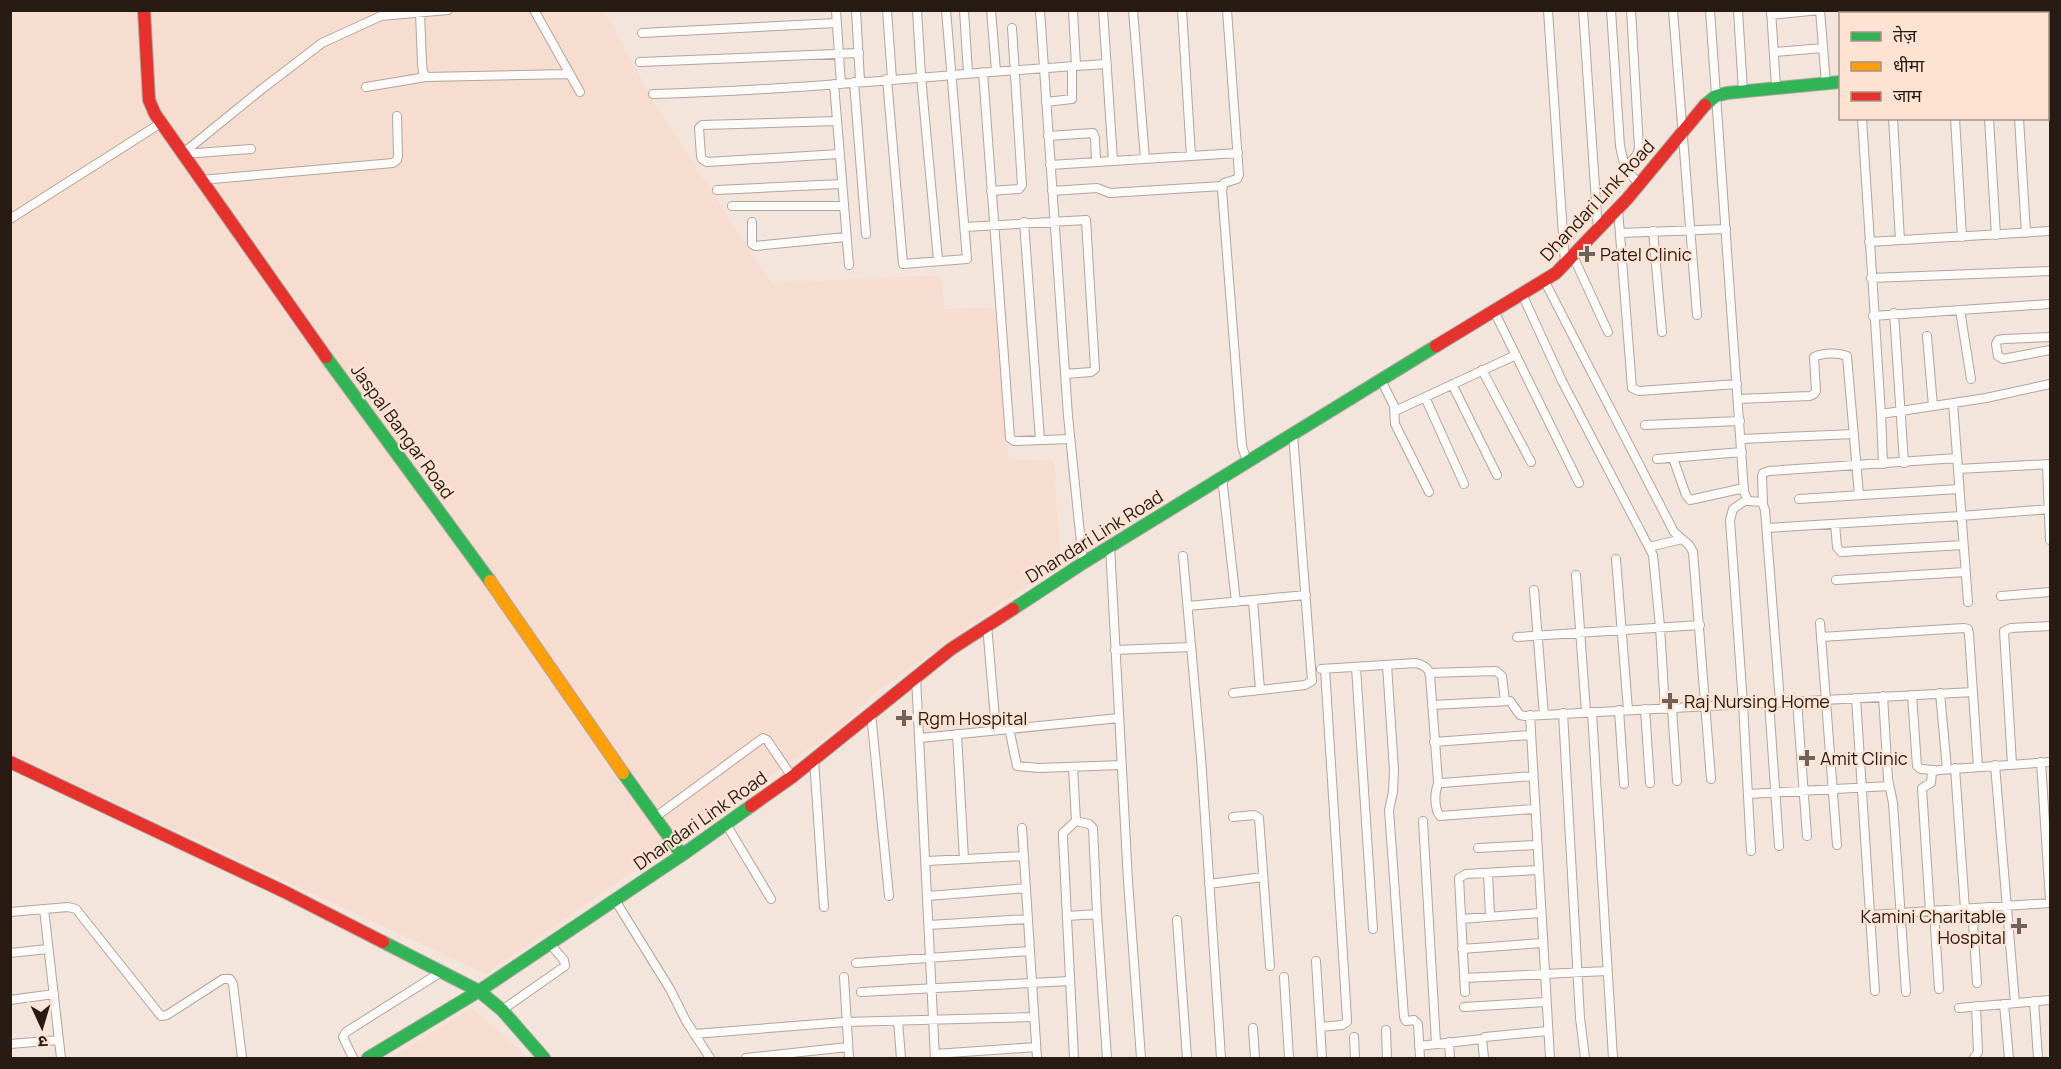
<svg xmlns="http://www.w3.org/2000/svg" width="2061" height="1069" font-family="Manrope,'Noto Sans Devanagari',sans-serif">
	<rect width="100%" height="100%" fill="#f4e5dc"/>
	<path fill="#f7ddcf" d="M 11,11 L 605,11 L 652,99 L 771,283 L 941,275 L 944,309 L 994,307 L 1009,459 L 1054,461 L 1061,561 L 874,694 L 844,725 L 486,974 L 11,754 Z
		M 472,1008 L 518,1048 L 526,1058 L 390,1058 Z"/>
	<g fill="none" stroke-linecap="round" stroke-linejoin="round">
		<defs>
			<path id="street" d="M 534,10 L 580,92
				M 836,10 L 841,84
				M 856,10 L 860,81
				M 887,10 L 892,79
				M 917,10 L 921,76 L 938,260
				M 964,10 L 968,73
				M 991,10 L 996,71
				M 1040,10 L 1068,416 L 1083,563
				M 1073,10 L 1076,66
				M 1103,10 L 1113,161
				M 1133,10 L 1145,159
				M 1182,10 L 1191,156
				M 1227,10 L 1239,175 L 1237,179 L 1224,183 L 1222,190 L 1242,446 L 1247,462
				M 1548,10 L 1565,264
				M 1583,10 L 1598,231
				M 1611,10 L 1620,146 L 1625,168 L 1639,184
				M 1673,10 L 1697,315
				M 1710,10 L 1744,492 L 1748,501 L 1762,502 L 1765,510 L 1780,702
				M 1738,10 L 1743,92
				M 1771,10 L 1776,87
				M 1820,10 L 1826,84
				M 1855,10 L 1855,14
				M 1886,10 L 1886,14
				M 1919,10 L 1919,14
				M 1948,10 L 1948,14
				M 420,12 L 422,64 L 423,72 L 426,77 L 570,74
				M 1771,15 L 1820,10
				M 642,33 L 836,23
				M 1774,52 L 1823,48
				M 640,62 L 859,53
				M 983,72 L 1010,438 L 1014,441 L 1070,439
				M 887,79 L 903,264 L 967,259 L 946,10
				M 854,82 L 866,234
				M 834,84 L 849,265
				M 366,87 L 426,77
				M 653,94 C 805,90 955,73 1107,64
				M 1046,102 L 1072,99 L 1072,66
				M 1862,118 L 1881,414 L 1883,464
				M 1893,118 L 1900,240
				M 1955,118 L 1962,237
				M 1989,118 L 1996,235
				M 2019,118 L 2026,233
				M 836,121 L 702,125 L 699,128 L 701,156 L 702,159 L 707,162 L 839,154
				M 1048,136 L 1093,133 L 1095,138 L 1096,162
				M 182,154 L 262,89 L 322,43 L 381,16 L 448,10
				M 183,154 L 251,149
				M 1050,165 L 1238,153
				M 1625,168 L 1637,155 L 1639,148 L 1631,10
				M 201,180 L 393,163 L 397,160 L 398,156 L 397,116
				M 717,190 L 841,184
				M 991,191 L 1019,189 L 1022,185 L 1012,28
				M 1052,191 L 1097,188 L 1110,193 L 1222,186
				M 732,206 L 844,206
				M 1618,209 L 1632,388 L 1639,391 L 1737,384
				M 10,219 L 161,123
				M 752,222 L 752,244 L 755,246 L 846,237
				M 1024,222 L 1040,440
				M 965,227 L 1086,220 L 1095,369 L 1091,372 L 1065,374
				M 1653,231 L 1662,332
				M 1620,233 L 1726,229
				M 1869,242 L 2050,231
				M 1573,256 L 1608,332
				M 1871,278 L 2050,271
				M 1544,280 L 1674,532 L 1689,545 L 1693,552 L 1711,779
				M 1522,294 L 1562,381 L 1653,555 L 1660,627 L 1665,709
				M 1960,310 L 1971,379
				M 1494,311 L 1579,483
				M 1894,313 L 1904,463
				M 1873,316 L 2050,304
				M 1927,336 L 1933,406
				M 2050,337 L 2004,339 L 1998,340 L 1996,344 L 1998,356 L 2003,359 L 2050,350
				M 1482,370 L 1531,462
				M 1381,380 L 1394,406 L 1395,424 L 1429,492
				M 1452,384 L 1497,475
				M 1425,397 L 1464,484
				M 1738,399 L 1810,396 L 1814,394 L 1816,391 L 1814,357 C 1822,353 1837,352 1847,356 L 1859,495
				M 1953,403 L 1968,602
				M 1395,411 L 1516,355
				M 1881,414 L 1986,398 L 2050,384
				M 1645,425 L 1740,421
				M 1741,439 L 1854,434
				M 1673,458 L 1686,495 L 1690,500 L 1744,488
				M 1657,459 L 1742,452
				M 2047,465 L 2050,540
				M 1958,469 L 2050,464
				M 1222,477 L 1236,602
				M 1799,499 L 1959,489
				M 1746,500 L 1733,509 L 1730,520 L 1743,704 L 1751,851
				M 1763,503 L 1762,476 L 1763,473 L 1769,471 L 1957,458
				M 1835,524 L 1837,547 L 1841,552 L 1963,545
				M 1767,528 L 1961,516 L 2050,509
				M 1110,546 L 1128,881 L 1141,1058
				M 1649,547 L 1682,539
				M 1183,556 L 1201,757 L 1221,1058
				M 1616,559 L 1628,710
				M 1576,575 L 1586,712
				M 1836,580 L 1965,572
				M 1534,590 L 1544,715
				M 2001,596 L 2050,592
				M 1253,600 L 1260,690
				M 1188,606 L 1306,595
				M 1820,623 L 1837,845
				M 987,625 L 996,730
				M 1517,637 L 1700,625
				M 1821,637 L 1964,628 L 1968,629 L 1969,634 L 1978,767
				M 1115,650 L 1191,647
				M 1387,665 L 1394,770 L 1393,792 L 1389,810 L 1404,1017 L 1406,1021 L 1414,1020 L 1418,1024 L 1420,1058
				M 1356,667 L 1373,929
				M 1321,669 L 1416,663 C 1423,665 1428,667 1430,675 L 1438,781 L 1442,783 L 1533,776
				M 1429,673 L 1496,671 L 1502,676 L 1505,701
				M 916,677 L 935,1058
				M 1233,693 L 1305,685 L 1312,681 L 1293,434
				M 1940,693 L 1947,769
				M 1912,695 L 1917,766 L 1921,769 L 1934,770
				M 1883,696 L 1888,779 L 1893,803 L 1906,992
				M 1856,698 L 1875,991
				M 1797,701 L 1807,836
				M 1769,702 L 1779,846
				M 1432,705 L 1510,701 L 1520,715 L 1525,716 L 1973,692
				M 1672,708 L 1677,781
				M 1645,709 L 1650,783
				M 1619,710 L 1624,784
				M 1592,712 L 1613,1058
				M 871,713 L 889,896
				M 1563,713 L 1580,1018 L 1585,1058
				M 1530,715 L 1550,1058
				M 1009,728 L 1017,766 L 1039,768 L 1122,765
				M 957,734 L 964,859
				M 920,738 L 1119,718
				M 1434,742 L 1531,735
				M 814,759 L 824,907
				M 2041,762 L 2050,900
				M 2012,764 L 2004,631 L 2011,628 L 2050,626
				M 1995,765 L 2015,1003
				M 1073,767 L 1076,821 L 1063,833 L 1063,838 L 1074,1058
				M 1955,768 L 1965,909 L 1973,922 L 1977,983
				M 1439,782 C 1434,792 1434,808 1440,816 L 1534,809
				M 1748,794 L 1889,786
				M 1233,817 L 1254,815 L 1259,818 L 1270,966
				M 654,818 L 763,738 L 767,740 L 792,777
				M 1076,821 L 1089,824 L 1093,828 L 1097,914 L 1107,1058
				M 1423,821 L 1436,1043
				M 726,824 L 771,899
				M 1022,828 L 1037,1058
				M 1478,848 L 1536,845
				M 927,861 L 1024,856
				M 1488,873 L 1490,916
				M 1209,884 L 1263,877
				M 928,896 L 1026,888
				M 615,900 L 670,989 L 686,1021 L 710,1058
				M 44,909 L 61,1058
				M 1930,911 L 1922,788 L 1931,783 L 1932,772 L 1939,770 L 2050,762
				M 1934,911 L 1939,989
				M 10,912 L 68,907 L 76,909 L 161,1016 L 167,1015 L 223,979 L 230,979 L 233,984 L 242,1058
				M 1871,915 L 2050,903
				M 1067,916 L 1097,914
				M 1461,919 L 1540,913
				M 1177,920 L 1187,1058
				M 929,925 L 1028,919
				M 1462,949 L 1542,943
				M 10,953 L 48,949
				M 1316,961 L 1322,1058
				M 856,963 L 1030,951
				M 844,977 L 849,1058
				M 1284,977 L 1289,1058
				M 1464,978 L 1607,971
				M 861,992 L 1070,981
				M 1465,992 L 1459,878 L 1466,874 L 1537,870
				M 10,1000 L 54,994
				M 2034,1001 L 2038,1058
				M 2004,1004 L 2009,1058
				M 1464,1007 L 1546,1002
				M 1959,1008 L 2050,1000
				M 502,1010 L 565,966 L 564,960 L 550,944
				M 898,1021 L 901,1058
				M 1320,1027 L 1342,1025 L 1347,1022 L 1347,1019 L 1325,669
				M 1253,1028 L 1255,1058
				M 1386,1030 L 1387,1058
				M 694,1034 L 844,1022 L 1034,1017
				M 1354,1037 L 1355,1058
				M 1449,1042 L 1450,1058
				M 10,1044 L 59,1040
				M 1419,1046 L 1482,1039
				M 935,1054 L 1036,1047
				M 353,1058 L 343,1037 L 346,1032 L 441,972
				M 746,1058 L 848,1047
				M 1484,1058 L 1482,1039 L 1485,1037 L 1548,1031
				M 1974,1058 L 1978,1052 L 1976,1006"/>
			<path id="fast" d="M 1705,105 L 1716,96 L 1727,93 L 1840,82
				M 326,357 L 490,581
				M 1013,609 L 1083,563 L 1436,346
				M 623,773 L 682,855
				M 383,942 L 479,991 L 502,1010 L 544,1058
				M 368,1058 L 479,991 L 682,855 L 751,806"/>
			<path id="slow" d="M 490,581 L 623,773"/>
			<path id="jam" d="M 144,10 L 149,100 L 155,114 L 326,357
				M 2048,69 L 2050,68
				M 1436,346 L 1556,273 L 1627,199 L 1705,105
				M 10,762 L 285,892 L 383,942
				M 751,806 L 792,777 L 951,649 L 1013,609"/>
		</defs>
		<use href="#street" stroke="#b1a59d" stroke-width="10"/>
		<use href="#fast" stroke="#b1a59d" stroke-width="14"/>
		<use href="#slow" stroke="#b1a59d" stroke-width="14"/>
		<use href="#jam" stroke="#b1a59d" stroke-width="14"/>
		<use href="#street" stroke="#fdfbfa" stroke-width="8"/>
		<use href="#fast" stroke="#30b455" stroke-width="12"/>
		<use href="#slow" stroke="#ff9f0a" stroke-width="12"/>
		<use href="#jam" stroke="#e5322d" stroke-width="12"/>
	</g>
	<g fill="#6f6259" stroke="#fee2d2" stroke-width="2">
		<path d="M1584 245h6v6h6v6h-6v6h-6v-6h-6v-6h6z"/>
		<path d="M1667 692h6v6h6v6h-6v6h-6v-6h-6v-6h6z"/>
		<path d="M901 709h6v6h6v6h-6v6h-6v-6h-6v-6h6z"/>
		<path d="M1804 749h6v6h6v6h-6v6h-6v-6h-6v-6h6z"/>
		<path d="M2016 917h6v6h6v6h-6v6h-6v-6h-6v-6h6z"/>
	</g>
	<g text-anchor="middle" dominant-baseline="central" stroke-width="4.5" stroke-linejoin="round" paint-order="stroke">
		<g font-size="18" fill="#271b13" stroke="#fee2d2">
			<text transform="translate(1597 200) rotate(-47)">Dhandari Link Road</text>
			<text transform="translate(403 431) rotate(54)">Jaspal Bangar Road</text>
			<text transform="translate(1094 536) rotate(-32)">Dhandari Link Road</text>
			<text transform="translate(700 820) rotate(-35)">Dhandari Link Road</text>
		</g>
		<g font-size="18" fill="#271b13" stroke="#fee2d2" text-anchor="start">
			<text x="1600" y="254">Patel Clinic</text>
			<text x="1684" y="701">Raj Nursing Home</text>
			<text x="918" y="718">Rgm Hospital</text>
			<text x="1820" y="758">Amit Clinic</text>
			<text x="2006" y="916" text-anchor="end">Kamini Charitable<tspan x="2006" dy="21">Hospital</tspan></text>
		</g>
	</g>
	<rect width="2061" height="1069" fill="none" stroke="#271b13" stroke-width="24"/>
	<rect x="1839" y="12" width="210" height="108" fill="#fee2d2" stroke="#a89286" stroke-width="1.5"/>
	<rect x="1851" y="32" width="30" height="9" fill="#30b455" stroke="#a89286" stroke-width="1.5"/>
	<text x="1893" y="42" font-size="18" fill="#271b13">तेज़</text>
	<rect x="1851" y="62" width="30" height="9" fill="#ff9f0a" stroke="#a89286" stroke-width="1.5"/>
	<text x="1893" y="72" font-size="18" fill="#271b13">धीमा</text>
	<rect x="1851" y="92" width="30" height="9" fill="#e5322d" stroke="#a89286" stroke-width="1.5"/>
	<text x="1893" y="102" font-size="18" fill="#271b13">जाम</text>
	<g transform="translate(42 1027) rotate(176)" stroke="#fee2d2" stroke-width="4.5" paint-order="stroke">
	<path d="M0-4.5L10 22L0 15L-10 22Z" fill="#271b13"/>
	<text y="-9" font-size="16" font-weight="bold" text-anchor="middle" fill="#271b13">उ</text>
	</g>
</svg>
